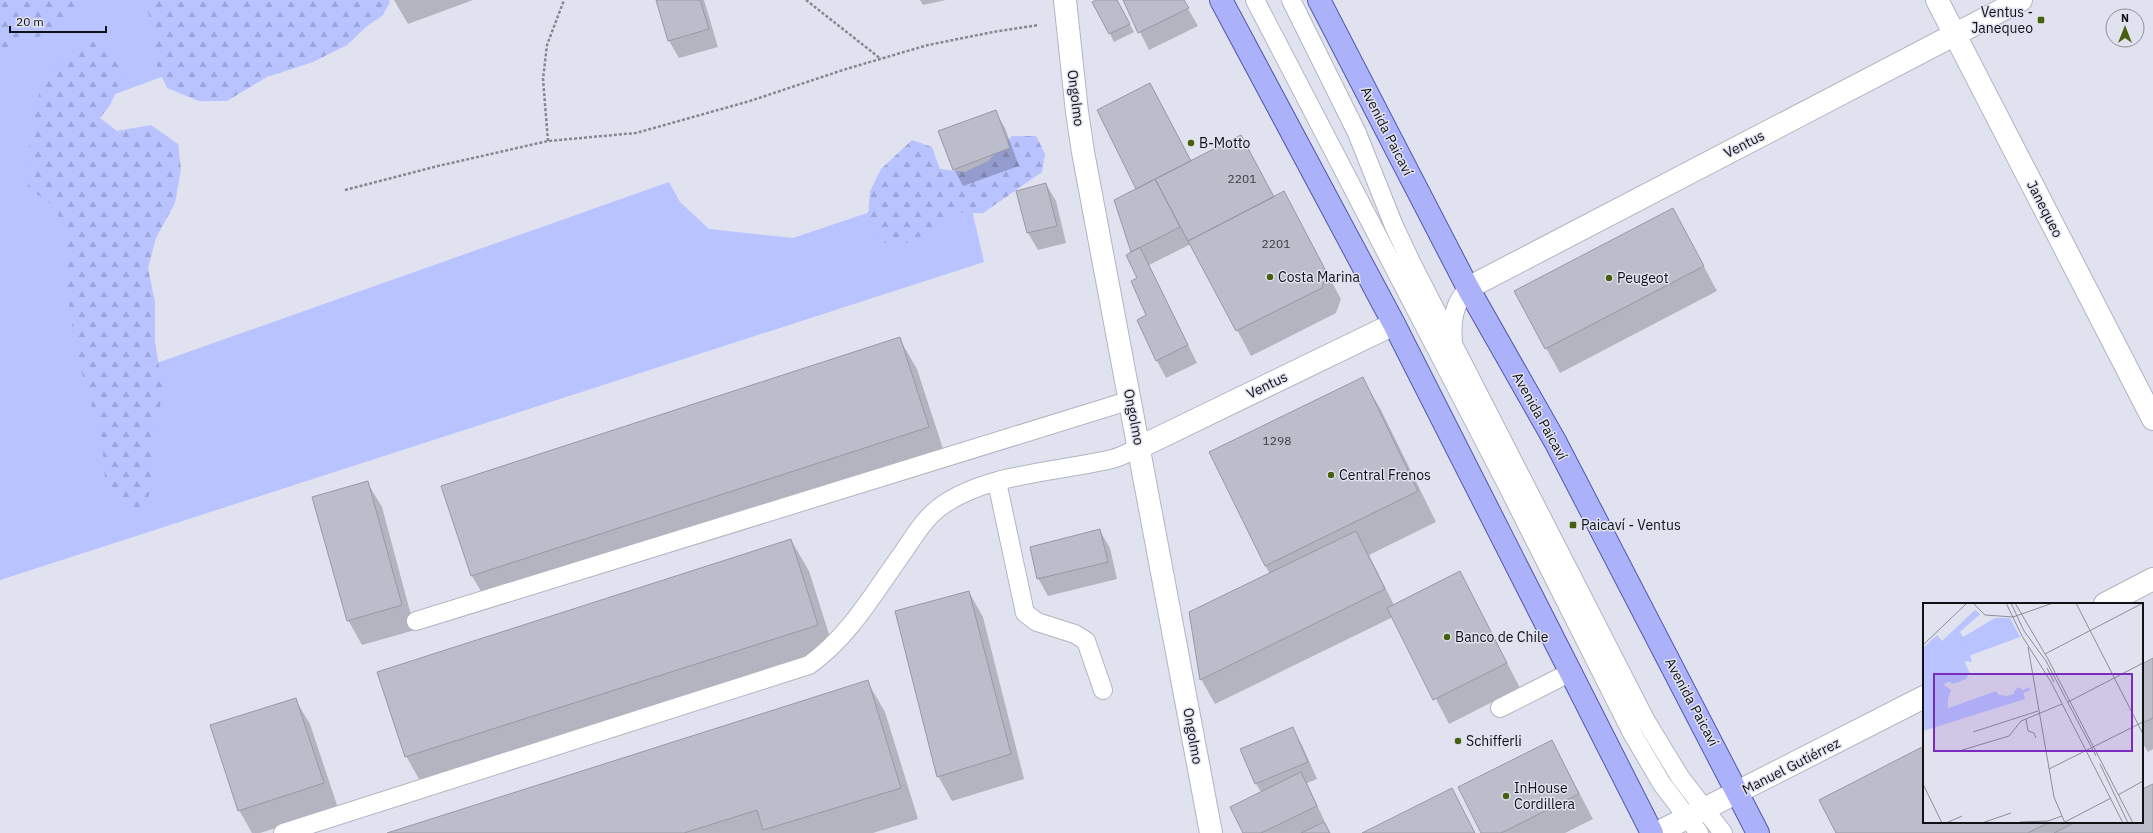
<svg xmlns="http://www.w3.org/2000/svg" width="2153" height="833" font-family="'IBM Plex Sans',sans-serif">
	<defs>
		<pattern id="forest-firs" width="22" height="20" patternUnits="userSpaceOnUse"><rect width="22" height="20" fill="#b8c3ff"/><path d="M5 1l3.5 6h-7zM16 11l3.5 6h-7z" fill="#9da6da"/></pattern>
	</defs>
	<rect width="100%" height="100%" fill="#e0e2ef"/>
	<path fill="#b8c3ff" d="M 0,0 L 371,0 L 88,104 L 120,376 L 669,182 L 680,202 L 709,229 L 793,238 L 965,180 L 984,262 L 0,580 Z"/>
	<path fill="url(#forest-firs)" d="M 0,0 L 87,0 L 78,8 L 62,30 L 27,40 L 0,50 Z
		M 150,0 L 389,0 L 390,2 L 383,15 L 366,27 L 347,45 L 313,62 L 267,77 L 227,101 L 199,101 L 167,88 L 157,66 L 154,52 L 155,34 L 148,12 Z
		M 95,41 L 115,58 L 125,72 L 110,105 L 100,118 L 117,131 L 151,125 L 178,144 L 181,169 L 175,203 L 156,238 L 148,268 L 155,302 L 155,341 L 163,392 L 155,431 L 152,484 L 146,505 L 123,511 L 105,479 L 102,440 L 78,360 L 66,286 L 64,239 L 61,220 L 51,204 L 28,188 L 30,164 L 29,141 L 34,110 L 39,95 L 39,82 C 55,62 69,46 95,41 Z
		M 1012,136 L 1036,136 L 1045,154 L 1042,172 L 983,213 L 953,213 L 911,243 L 880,243 L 868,216 L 870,191 L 881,169 L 912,140 L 932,147 L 940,169 L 965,172 L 988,161 Z"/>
	<path fill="#0003" d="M 394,0 L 473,0 L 408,24 Z
		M 657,0 L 704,0 L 718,47 L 679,58 L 669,41 Z
		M 920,0 L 946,0 L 923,5 Z
		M 1099,0 L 1117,0 L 1134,32 L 1114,42 L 1110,34 Z
		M 1183,0 L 1198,26 L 1149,50 L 1124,1 Z
		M 1150,84 L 1191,161 L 1274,198 L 1284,193 L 1341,299 L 1336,313 L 1251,356 L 1191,244 L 1149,265 L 1197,363 L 1166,378 L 1157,361 L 1132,252 L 1115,200 L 1137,189 Z
		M 995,111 L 1005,128 L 1019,166 L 963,186 L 954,169 Z
		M 1046,184 L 1056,201 L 1066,243 L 1038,250 L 1028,233 L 1017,192 Z
		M 1673,209 L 1717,291 L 1560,373 L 1546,348 Z
		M 899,338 L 917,369 L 946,458 L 490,607 L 472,576 Z
		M 1363,379 L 1381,410 L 1436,522 L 1369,555 L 1394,605 L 1460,572 L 1520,688 L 1449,724 L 1393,617 L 1215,704 L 1201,679 L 1270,574 L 1265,565 Z
		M 367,482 L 382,507 L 415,630 L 362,645 L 348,620 Z
		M 1100,531 L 1110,548 L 1117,579 L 1048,596 L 1038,578 Z
		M 791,540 L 809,571 L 836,656 L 424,788 L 406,756 Z
		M 969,592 L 983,617 L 1024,779 L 952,801 L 938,776 Z
		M 2153,659 L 2153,749 L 2148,752 L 2142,742 L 2142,665 Z
		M 867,681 L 885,712 L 918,819 L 873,833 L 390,833 Z
		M 295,699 L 310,724 L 338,808 L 260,833 L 252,833 L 239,810 Z
		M 1292,728 L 1302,745 L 1317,779 L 1307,783 L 1330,833 L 1244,833 L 1261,792 L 1256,784 Z
		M 1552,741 L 1593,819 L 1565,833 L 1482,833 Z
		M 1924,748 L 1924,822 L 2142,822 L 2142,790 L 2153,785 L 2153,833 L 1837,833 Z
		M 1451,789 L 1475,833 L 1364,833 Z"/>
	<path fill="#bbbeca" stroke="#9699a5" d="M 656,0 L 700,0 L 709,29 L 668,41 Z
		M 1097,0 L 1117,0 L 1130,24 L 1109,34 L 1092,2 Z
		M 1123,0 L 1184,0 L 1189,8 L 1138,33 Z
		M 1150,83 L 1191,161 L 1136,189 L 1097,110 Z
		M 996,110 L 1010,148 L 953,170 L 938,131 Z
		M 1241,135 L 1274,197 L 1188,241 L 1155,179 Z
		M 1155,179 L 1180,227 L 1131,252 L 1114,200 Z
		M 1046,183 L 1057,226 L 1027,233 L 1016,191 Z
		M 1284,191 L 1327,273 L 1322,288 L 1236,331 L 1188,241 Z
		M 1673,208 L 1704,266 L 1545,349 L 1514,291 Z
		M 1140,247 L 1188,345 L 1156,361 L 1137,320 L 1146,315 L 1131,281 L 1137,278 L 1126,255 Z
		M 900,337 L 929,427 L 471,576 L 441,486 Z
		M 1363,377 L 1418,491 L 1265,566 L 1209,452 Z
		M 368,481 L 402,605 L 347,621 L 312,497 Z
		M 1100,529 L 1108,562 L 1037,579 L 1030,547 Z
		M 1356,531 L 1385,589 L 1200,680 L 1189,612 Z
		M 791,539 L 818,625 L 405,757 L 377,672 Z
		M 1460,571 L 1507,663 L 1433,700 L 1387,608 Z
		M 969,591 L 1011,754 L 937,777 L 895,611 Z
		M 2153,658 L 2153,718 L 2142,723 L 2142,664 Z
		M 868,680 L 901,788 L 763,830 L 757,810 L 684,833 L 387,833 Z
		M 296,698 L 324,783 L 238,811 L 210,725 Z
		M 1293,727 L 1308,762 L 1255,784 L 1240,749 Z
		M 1552,740 L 1579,794 L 1501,833 L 1481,833 L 1458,787 Z
		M 1924,746 L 1924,822 L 2050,822 L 2028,833 L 1836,833 L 1819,800 Z
		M 1301,772 L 1317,806 L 1261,833 L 1243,833 L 1230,807 Z
		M 2153,784 L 2153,833 L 2054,833 L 2076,822 L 2142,822 L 2142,789 Z
		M 1452,788 L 1475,833 L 1362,833 Z
		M 1324,822 L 1330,833 L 1301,833 Z"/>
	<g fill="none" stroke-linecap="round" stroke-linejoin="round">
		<defs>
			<path id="lane" d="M 1255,0 L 1505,481 L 1632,733 L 1662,784 L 1699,833
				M 1291,0 L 1357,133 L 1394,226 L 1412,264 L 1646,721 L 1680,777 L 1723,833
				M 1453,341 C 1451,320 1454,304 1468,288
				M 997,482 L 1025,613 L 1037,622 L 1075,634 L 1086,641 L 1103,690
				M 416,621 L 1131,400
				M 1500,708 L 1571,672
				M 283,833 L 809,665 C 850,636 875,591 904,551 C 914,536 925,518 940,507 C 986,473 1058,472 1112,459 C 1121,457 1131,451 1140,447"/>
			<path id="street" d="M 1937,0 L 2153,419
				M 1140,447 L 1394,324"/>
			<path id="secondary" d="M 1065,0 L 1077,112 L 1083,152 L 1211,833
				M 1468,288 L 2021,0
				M 2105,604 L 2153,579
				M 1657,833 L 1924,697"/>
			<path id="primary" d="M 1221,0 L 1394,324 L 1652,833
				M 1319,0 L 1468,288 L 1556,443 L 1758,833"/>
		</defs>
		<use href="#lane" stroke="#b2b5c1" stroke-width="20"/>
		<use href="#street" stroke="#b2b5c1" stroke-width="24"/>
		<use href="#secondary" stroke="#b2b5c1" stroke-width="24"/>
		<use href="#primary" stroke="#5158a8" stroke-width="24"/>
		<path stroke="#868891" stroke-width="2.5" stroke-dasharray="3 2" stroke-linecap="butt" d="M 806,0 L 881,59
			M 548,141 L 543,79 L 547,45 L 564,0
			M 345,190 L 438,166 L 548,141 L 636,133 L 750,101 L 846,69 L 928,45 L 993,32 L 1039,25"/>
		<use href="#lane" stroke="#fff" stroke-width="18"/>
		<use href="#street" stroke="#fff" stroke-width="22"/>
		<use href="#secondary" stroke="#fff" stroke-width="22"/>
		<use href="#primary" stroke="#acb2fa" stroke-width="22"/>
	</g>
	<g fill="#46600e" stroke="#e0e2ef" stroke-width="1.5">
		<rect x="2037" y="16" width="8" height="8" rx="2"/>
		<circle cx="1191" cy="143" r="4"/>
		<circle cx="1270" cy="277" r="4"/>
		<circle cx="1609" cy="278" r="4"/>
		<circle cx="1331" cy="475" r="4"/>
		<rect x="1569" y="521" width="8" height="8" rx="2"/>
		<circle cx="1447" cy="637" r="4"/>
		<circle cx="1458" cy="741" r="4"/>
		<circle cx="1506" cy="796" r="4"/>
	</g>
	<g text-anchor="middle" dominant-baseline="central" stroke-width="3" stroke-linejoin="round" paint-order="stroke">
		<g font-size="12" fill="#3b3c42">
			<text x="1242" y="178">2201</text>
			<text x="1276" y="243">2201</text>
			<text x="1277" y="440">1298</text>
		</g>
		<g font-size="14" fill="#101115" stroke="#e0e2ef" text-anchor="start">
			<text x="2033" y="12" text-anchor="end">Ventus -<tspan x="2033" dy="16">Janequeo</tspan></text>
			<text x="1199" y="143">B-Motto</text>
			<text x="1278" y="277">Costa Marina</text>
			<text x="1617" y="278">Peugeot</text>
			<text x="1339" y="475">Central Frenos</text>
			<text x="1581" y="525">Paicaví - Ventus</text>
			<text x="1455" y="637">Banco de Chile</text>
			<text x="1466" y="741">Schifferli</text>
			<text x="1514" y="788">InHouse<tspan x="1514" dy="16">Cordillera</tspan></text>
		</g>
		<g font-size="14" fill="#101115" stroke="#e0e2ef">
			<text transform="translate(1076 98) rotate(83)">Ongolmo</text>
			<text transform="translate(1387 131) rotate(63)">Avenida Paicaví</text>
			<text transform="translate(1744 144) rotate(-27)">Ventus</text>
			<text transform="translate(2045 209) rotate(63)">Janequeo</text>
			<text transform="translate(1267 385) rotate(-26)">Ventus</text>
			<text transform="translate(1540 416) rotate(61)">Avenida Paicaví</text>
			<text transform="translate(1134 417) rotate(79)">Ongolmo</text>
			<text transform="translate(1692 702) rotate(62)">Avenida Paicaví</text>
			<text transform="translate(1193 736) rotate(80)">Ongolmo</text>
			<text transform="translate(1791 766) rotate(-27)">Manuel Gutiérrez</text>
		</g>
	</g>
	<g transform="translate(1923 603)">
		<rect width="220" height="220" fill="#e0e2ef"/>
		<path d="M 52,7 L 57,11 L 37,29 L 40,34 L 72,15 L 87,15 L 97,34 L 40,55 L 47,71 L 20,81 L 23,106 L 73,88 L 76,92 L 84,93 L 100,88 L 102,96 L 0,128 L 0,45 L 14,32 L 19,38 Z" fill="#b8c3ff"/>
		<path d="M 35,33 L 44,35 L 45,38 L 18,50 L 13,49 ZM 51,49 L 47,53 L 49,59 L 42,58 L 32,66 L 33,71 L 46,70 L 43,76 L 30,81 L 26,78 L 24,69 L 0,84 L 0,72 L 20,58 ZM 20,75 L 23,78 L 21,82 L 28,87 L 25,96 L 25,116 L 23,118 L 17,92 L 14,89 L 15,79 ZM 95,84 L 100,87 L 107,84 L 107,87 L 92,94 L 91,89 Z" fill="#b8c3ff"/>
		<path fill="none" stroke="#8d8e98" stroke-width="1" d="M 50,0 L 62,12 L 90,14 L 130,0M 83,0 L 99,33 L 128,79 L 200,220M 88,0 L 101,28 L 123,58 L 173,153M 92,0 L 125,56 L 210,220M 153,0 L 220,131M 0,42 L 44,0M 105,44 L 131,194 L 142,220M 122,51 L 220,0M 124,65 L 131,79M 145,99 L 220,60M 103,116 L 105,128 L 111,130 L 113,135M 50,129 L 115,108M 36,148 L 86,133 L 98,118 L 139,101M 177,161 L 205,220M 126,166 L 220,119M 0,181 L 19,220M 195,192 L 220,178M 97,219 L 125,218 L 139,213M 142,219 L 188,195M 23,220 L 39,213M 59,220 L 88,210"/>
		<path fill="#7b2cbf" fill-opacity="0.15" stroke="#7b2cbf" stroke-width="2" d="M 11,71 L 209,71 L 209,148 L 11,148 Z"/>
		<rect width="220" height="220" fill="none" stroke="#101115" stroke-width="2"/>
	</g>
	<g transform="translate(2125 28)"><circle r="19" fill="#e0e2ef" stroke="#8d8e98"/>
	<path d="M0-3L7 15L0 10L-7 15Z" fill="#46600e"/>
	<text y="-6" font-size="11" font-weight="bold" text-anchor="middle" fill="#101115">N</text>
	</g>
	<path d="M10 26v6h96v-6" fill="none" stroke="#101115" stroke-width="2"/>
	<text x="16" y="26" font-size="12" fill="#101115" stroke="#e0e2ef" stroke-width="3" paint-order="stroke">20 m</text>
</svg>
